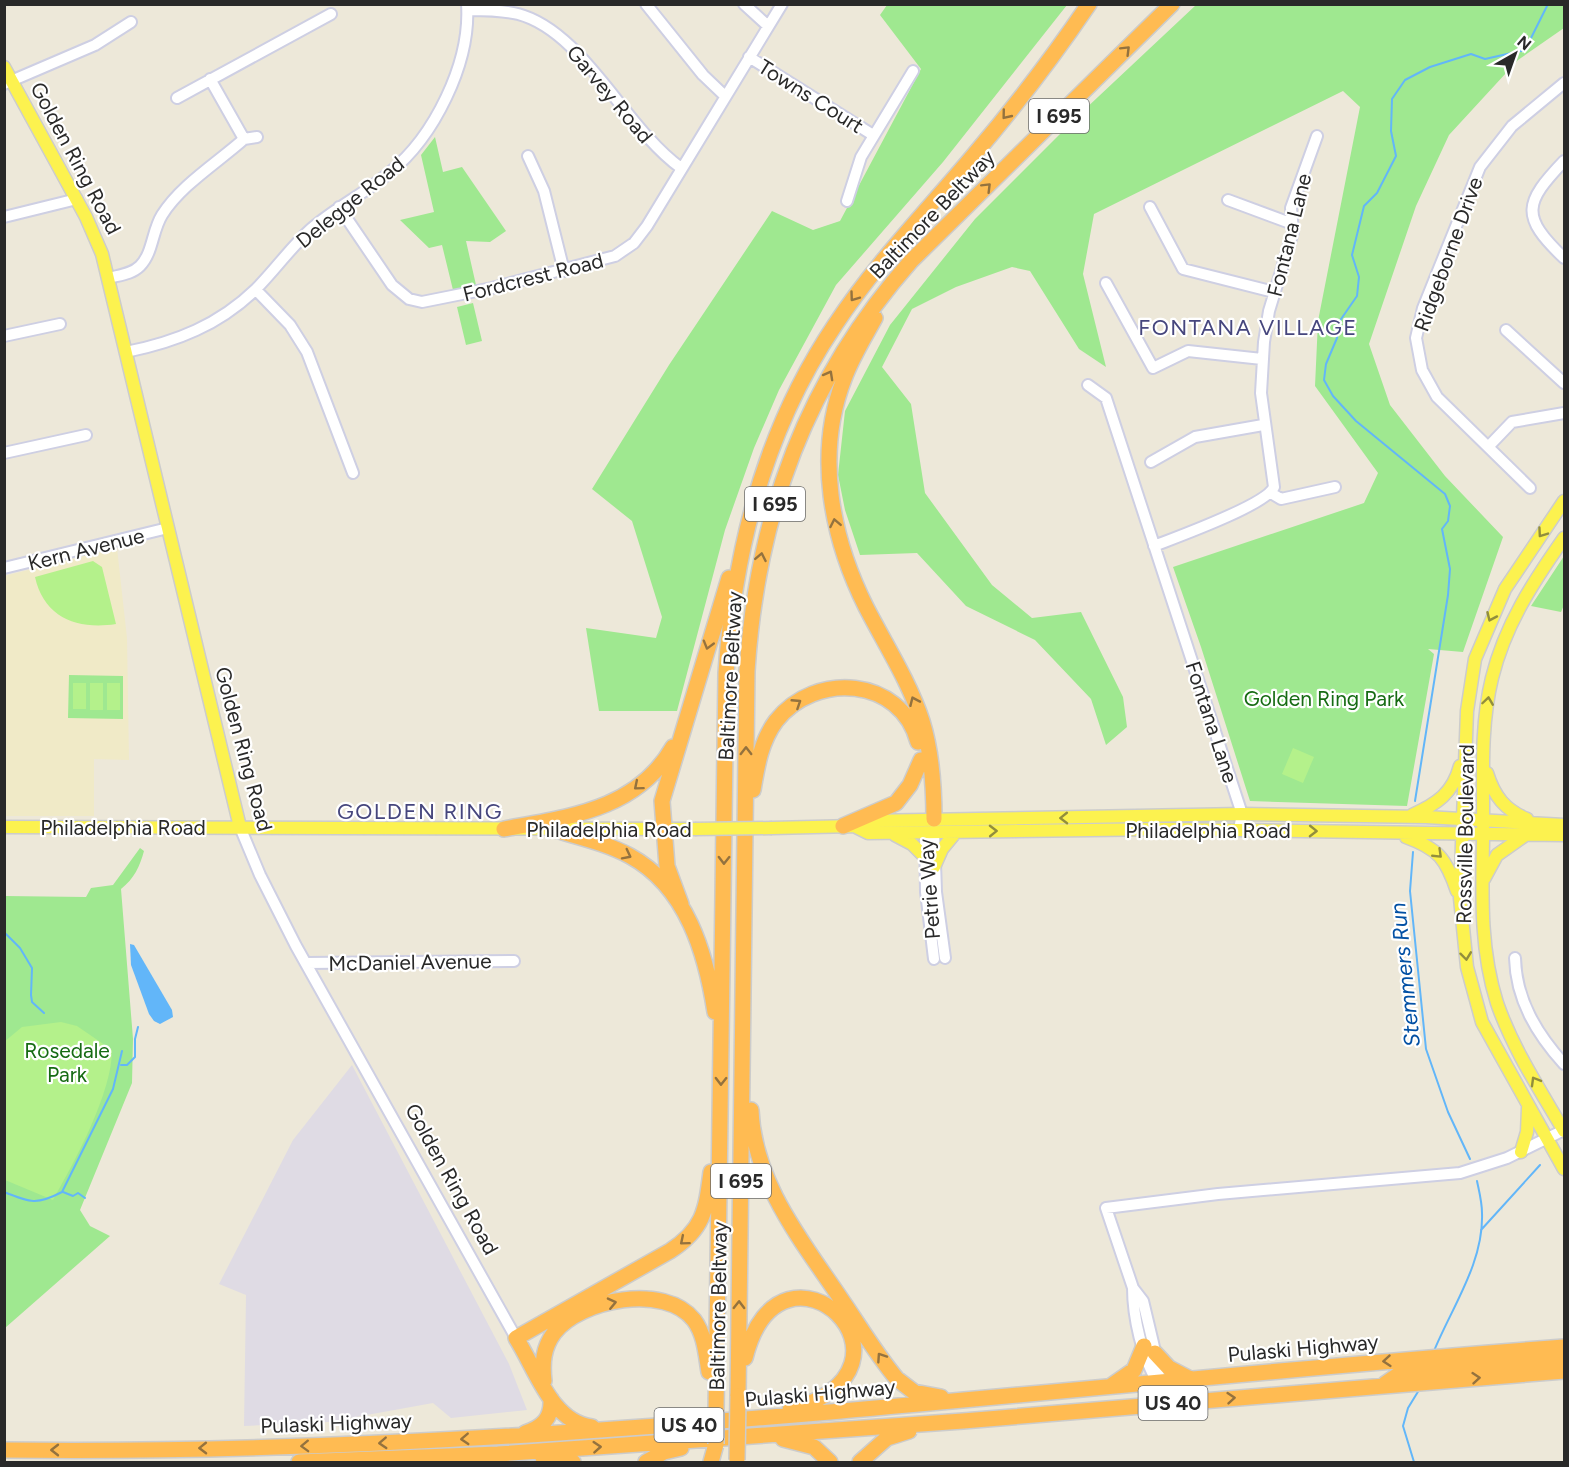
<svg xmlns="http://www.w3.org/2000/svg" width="1569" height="1467" font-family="Figtree,sans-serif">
	<rect width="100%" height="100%" fill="#ede8d9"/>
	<path fill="#dfdbe4" d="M 352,1065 L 509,1364 L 527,1410 L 451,1418 L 433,1403 L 328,1422 L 244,1426 L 246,1295 L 219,1284 L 293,1140 Z"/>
	<path fill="#f0eac7" d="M 117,548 L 127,638 L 129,760 L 94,759 L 94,816 L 5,816 L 4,576 Z"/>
	<path fill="#9fe890" d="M 887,5 L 1067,5 L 943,162 L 836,285 L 779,390 L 754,448 L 725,530 L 677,711 L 599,711 L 586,628 L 656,638 L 662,617 L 632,521 L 592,489 L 669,365 L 772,211 L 813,230 L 840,221 L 921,69 L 880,15 Z
		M 1196,5 L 1564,5 L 1564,28 L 1518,60 L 1449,135 L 1416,206 L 1369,344 L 1390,405 L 1445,476 L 1503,537 L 1463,652 L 1428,649 L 1434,654 L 1407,806 L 1250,801 L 1201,647 L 1173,567 L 1364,503 L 1378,473 L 1315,386 L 1318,321 L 1360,107 L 1343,91 L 1094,214 L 1083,274 L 1106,367 L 1079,349 L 1030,271 L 1012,267 L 956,287 L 912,309 L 882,367 L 911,404 L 925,493 L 992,585 L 1032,618 L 1081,612 L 1123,697 L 1127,727 L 1106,745 L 1091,699 L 1035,640 L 966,606 L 917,553 L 860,555 L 845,510 L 838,475 L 845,411 L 890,325 L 975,219 L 1082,112 Z
		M 435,137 L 443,172 L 462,167 L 506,231 L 490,242 L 466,241 L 476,285 L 453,290 L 442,245 L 429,248 L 400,220 L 434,212 L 421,155 Z
		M 473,303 L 482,341 L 466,345 L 457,307 Z
		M 1564,556 L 1564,605 L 1561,612 L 1531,606 Z
		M 69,675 L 123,676 L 123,719 L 68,718 Z
		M 140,848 L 144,851 C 140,866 134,879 121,889 L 133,1039 L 132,1083 L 80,1210 L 90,1226 L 110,1236 L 5,1328 L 5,896 L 86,897 L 91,888 L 113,885 Z"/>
	<path fill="#b4f18b" d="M 93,561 L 102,567 L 116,624 C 78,630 44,618 35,577 Z
		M 73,683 L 86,683 L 86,709 L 73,709 Z
		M 90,683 L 103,683 L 103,710 L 90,710 Z
		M 107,683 L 120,683 L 120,710 L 107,710 Z
		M 1293,748 L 1314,757 L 1303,783 L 1282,774 Z
		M 61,1022 L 77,1026 L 112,1050 C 112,1093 75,1161 53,1200 L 5,1180 L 4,1042 L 22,1027 Z"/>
	<path fill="#62b6f9" d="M 130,944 L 134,945 L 172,1010 L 173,1017 L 160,1024 L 154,1021 L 149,1014 L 131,965 Z"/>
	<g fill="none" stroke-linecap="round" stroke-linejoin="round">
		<path stroke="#62b6f9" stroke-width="2" d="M 1415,801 L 1448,595 L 1450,569 L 1442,529 L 1448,521 L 1450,506 L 1445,494 L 1356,421 L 1333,396 L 1324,380 L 1326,364 L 1337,338 L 1339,322 L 1357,296 L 1359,277 L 1352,255 L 1364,206 L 1377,193 L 1396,156 L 1391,131 L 1392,99 L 1405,80 L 1430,67 L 1471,54 L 1485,59 L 1525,50 L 1548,4
			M 1413,852 L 1410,891 L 1426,1049 L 1448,1112 L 1470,1159
			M 6,934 L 20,948 L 32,968 L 31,995 L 32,1002 L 44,1013
			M 121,1065 L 127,1065 L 135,1057 L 135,1039 L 138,1027
			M 4,1192 C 31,1203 37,1205 62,1192 L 113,1089 L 122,1051
			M 63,1192 L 73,1196 L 78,1193 L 85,1198
			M 1481,1230 L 1540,1165
			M 1434,1351 C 1452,1307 1484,1262 1482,1213 C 1482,1202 1479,1191 1477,1181
			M 1414,1462 L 1403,1426 L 1408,1408 L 1419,1390"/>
		<defs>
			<path id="minor" d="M 646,4 L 703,75 L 725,96
				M 744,4 L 768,26
				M 468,10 C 485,10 502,10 518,14 C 583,31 624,127 681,168
				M 749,57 L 873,135
				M 210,79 L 244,139
				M 4,84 L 95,45 L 131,22
				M 177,98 L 331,14
				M 528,156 L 544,191 L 564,271
				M 1564,161 C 1524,203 1520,216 1564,258
				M 1228,200 L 1290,223
				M 847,201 L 861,157 L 913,71
				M 339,207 L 392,285 L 409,299 L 422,302 L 492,288 L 615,256 L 634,243 L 647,226 L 782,4
				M 1150,207 L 1183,269 L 1274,292
				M 4,217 L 77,199
				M 109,278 C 120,275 132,274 140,266 C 153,253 152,231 162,215 C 181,185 217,163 244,139 L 257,137
				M 1106,283 L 1153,368 L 1188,351 L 1262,359
				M 256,290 L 290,325 L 307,352 L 353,473
				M 1506,330 L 1564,383
				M 4,336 L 60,324
				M 126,352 C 176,342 219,325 256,289 C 275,270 291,247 311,229 C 335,208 364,194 389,173 C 434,137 471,63 467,4
				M 1088,385 L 1106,398 L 1242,814 L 1239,829
				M 1488,447 L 1512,422 L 1564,413
				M 4,453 L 86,435
				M 1151,462 L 1195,437 L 1263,425
				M 1530,488 L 1437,397 L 1422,370 L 1416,338 L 1423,308 L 1480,167 L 1512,126 L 1564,83
				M 1271,493 L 1281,499 L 1335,487
				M 1154,546 C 1177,537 1266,505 1274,487 L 1261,393 L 1264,342 L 1269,311 L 1293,232 L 1291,208 L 1317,136
				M 4,568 L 168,528
				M 240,827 L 260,875 L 296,946 L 516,1338
				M 925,832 L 926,892 L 934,959
				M 934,832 L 936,892 L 945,958
				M 1515,958 C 1516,1000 1537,1034 1564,1064
				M 306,963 L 514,961
				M 1133,1288 C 1133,1317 1142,1358 1158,1383
				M 1158,1383 L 1159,1368 L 1143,1301 L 1133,1288 L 1106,1208 L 1218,1194 L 1460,1173 L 1507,1158 L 1564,1130"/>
			<path id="major" d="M 4,67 L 86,217 L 102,254 L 240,827
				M 1564,501 L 1505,589 L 1475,659 L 1467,711 L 1460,898 L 1467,967 L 1482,1022 L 1564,1169
				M 1564,538 C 1533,582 1505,625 1492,678 C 1479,731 1484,787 1483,841 C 1482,896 1480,949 1497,1003 C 1513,1049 1540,1090 1564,1131
				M 1487,773 C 1494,796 1505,810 1527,819
				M 1412,815 C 1437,804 1453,793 1460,766
				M 854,826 L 868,833 L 1164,829 L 1564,835
				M 4,827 L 695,829
				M 772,828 L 854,826 L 869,821 L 1242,814 L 1426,817 L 1564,825
				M 895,835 L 912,844 L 925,857
				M 1406,837 C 1439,849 1446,859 1457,891
				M 934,867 L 942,849 L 956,832
				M 1484,879 L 1497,855 L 1524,836
				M 1521,1152 L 1527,1132 L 1528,1108"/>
			<path id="highway" d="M 875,318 C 864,338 852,357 844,379 C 815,454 831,537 866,607 C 885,644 909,681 922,721 C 932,753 934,786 934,819
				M 753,790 C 757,766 761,741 776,721 C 815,671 901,677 918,742
				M 843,826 L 896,803 L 910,785 L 921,760
				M 504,829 C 568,817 637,810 673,747
				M 552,829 C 578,837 606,843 630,856 C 687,887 706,954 715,1012
				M 681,904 L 667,866 L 662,801 L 729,578
				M 751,1110 C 754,1183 802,1241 841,1299 C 859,1325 876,1354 897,1379 L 914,1392 L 941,1397
				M 1155,1353 L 1169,1368 L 1192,1380
				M 745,1358 C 781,1215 941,1367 790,1410
				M 544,1381 C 542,1363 543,1348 554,1333 C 580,1299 665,1283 694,1320 C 705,1335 706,1354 709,1372
				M 1385,1384 L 1401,1373 L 1564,1358
				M 1111,1386 L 1134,1370 L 1144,1346
				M 738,1396 L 747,671 C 757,514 807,379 911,261 L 1172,4
				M 716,1411 L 726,673 C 734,549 765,429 835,325 C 875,264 926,212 973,156 C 1014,108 1053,57 1089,4
				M 592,1427 C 551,1422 536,1369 516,1338 L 670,1251 C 704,1229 706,1210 711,1172
				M 525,1433 C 543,1427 552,1418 551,1399
				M 783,1439 L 814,1447 L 830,1462
				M 4,1450 C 527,1457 1045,1386 1564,1347
				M 543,1458 L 573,1462
				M 299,1462 L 498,1454 L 963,1421 L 1564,1371
				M 646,1462 L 664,1452 L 681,1448
				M 711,1462 L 716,1444
				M 860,1462 L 887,1438 L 909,1431"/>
		</defs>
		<use href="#minor" stroke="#cecfe3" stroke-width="14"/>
		<use href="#major" stroke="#ccc" stroke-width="15"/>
		<use href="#highway" stroke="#ccc" stroke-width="18"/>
		<use href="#minor" stroke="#fff" stroke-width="10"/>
		<use href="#major" stroke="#fcf24f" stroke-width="12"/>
		<use href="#highway" stroke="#ffbb52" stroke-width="15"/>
		<defs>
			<path id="major-bridge" d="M 695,829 L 772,828"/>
			<path id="highway-bridge" d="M 716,1444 L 716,1411
				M 737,1460 L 738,1396"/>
		</defs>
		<use href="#major-bridge" stroke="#ccc" stroke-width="15" stroke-linecap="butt"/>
		<use href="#highway-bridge" stroke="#ccc" stroke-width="18" stroke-linecap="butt"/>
		<use href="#major-bridge" stroke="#fcf24f" stroke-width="12"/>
		<use href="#highway-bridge" stroke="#ffbb52" stroke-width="15"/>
	</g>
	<defs><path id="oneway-chevron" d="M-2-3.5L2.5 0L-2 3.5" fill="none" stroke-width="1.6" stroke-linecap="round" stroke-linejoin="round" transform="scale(1.5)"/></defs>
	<g stroke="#94723e">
		<use href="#oneway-chevron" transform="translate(1126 50) rotate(-45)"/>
		<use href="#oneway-chevron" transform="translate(1006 115) rotate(129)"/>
		<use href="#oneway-chevron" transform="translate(987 187) rotate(-45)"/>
		<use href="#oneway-chevron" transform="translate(854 297) rotate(126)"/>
		<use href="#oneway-chevron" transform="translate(829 375) rotate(-61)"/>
		<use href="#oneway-chevron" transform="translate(835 523) rotate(-101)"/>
		<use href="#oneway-chevron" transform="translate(761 557) rotate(-79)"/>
		<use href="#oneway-chevron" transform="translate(708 645) rotate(106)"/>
		<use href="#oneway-chevron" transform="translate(914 701) rotate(-114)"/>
		<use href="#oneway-chevron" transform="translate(797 703) rotate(-33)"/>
		<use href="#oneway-chevron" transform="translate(746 751) rotate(-90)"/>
		<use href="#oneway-chevron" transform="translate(638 786) rotate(140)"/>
		<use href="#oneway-chevron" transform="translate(627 855) rotate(27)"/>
		<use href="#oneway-chevron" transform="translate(724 860) rotate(91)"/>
		<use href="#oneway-chevron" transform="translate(721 1081) rotate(91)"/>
		<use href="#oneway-chevron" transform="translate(684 1241) rotate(140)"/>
		<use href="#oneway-chevron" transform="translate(612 1303) rotate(-13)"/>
		<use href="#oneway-chevron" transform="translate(739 1305) rotate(-89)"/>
		<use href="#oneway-chevron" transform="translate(881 1357) rotate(-124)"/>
		<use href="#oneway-chevron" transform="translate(1387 1361) rotate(175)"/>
		<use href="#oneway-chevron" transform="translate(1476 1378) rotate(-5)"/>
		<use href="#oneway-chevron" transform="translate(1231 1398) rotate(-5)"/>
		<use href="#oneway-chevron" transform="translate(465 1439) rotate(177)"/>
		<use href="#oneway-chevron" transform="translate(383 1443) rotate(177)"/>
		<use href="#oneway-chevron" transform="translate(305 1446) rotate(178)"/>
		<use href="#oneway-chevron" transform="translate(597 1447) rotate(-4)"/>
		<use href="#oneway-chevron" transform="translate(203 1448) rotate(179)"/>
		<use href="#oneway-chevron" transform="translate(55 1450) rotate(180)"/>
	</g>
	<g stroke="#928e3c">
		<use href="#oneway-chevron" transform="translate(1542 533) rotate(125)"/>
		<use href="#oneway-chevron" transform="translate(1491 617) rotate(114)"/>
		<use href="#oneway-chevron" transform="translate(1488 701) rotate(-82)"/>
		<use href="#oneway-chevron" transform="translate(1064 818) rotate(179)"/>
		<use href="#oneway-chevron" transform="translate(993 831) rotate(-1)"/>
		<use href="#oneway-chevron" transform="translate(1313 831) rotate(1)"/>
		<use href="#oneway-chevron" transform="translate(1438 854) rotate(44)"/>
		<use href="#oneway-chevron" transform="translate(1466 956) rotate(83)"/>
		<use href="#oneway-chevron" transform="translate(1535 1081) rotate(-120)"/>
	</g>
	<g text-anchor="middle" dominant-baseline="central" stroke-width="4.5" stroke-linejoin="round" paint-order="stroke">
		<g fill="#fff" stroke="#696969" stroke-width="1.5">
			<rect x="1029" y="99" width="60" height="34" rx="4.5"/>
			<rect x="745" y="487" width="60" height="34" rx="4.5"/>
			<rect x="711" y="1164" width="60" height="34" rx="4.5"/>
			<rect x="1138.5" y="1386" width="69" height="34" rx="4.5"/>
			<rect x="654.5" y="1408" width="69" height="34" rx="4.5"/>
		</g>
		<g font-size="20" font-weight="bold" fill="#292929">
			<text x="1059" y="116">I 695</text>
			<text x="775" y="504">I 695</text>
			<text x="741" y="1181">I 695</text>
			<text x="1173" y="1403">US 40</text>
			<text x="689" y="1425">US 40</text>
		</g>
		<g font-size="21" fill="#292929" stroke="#fff">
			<text transform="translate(610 94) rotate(50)">Garvey Road</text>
			<text transform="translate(811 96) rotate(32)">Towns Court</text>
			<text transform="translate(76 158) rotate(62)">Golden Ring Road</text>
			<text transform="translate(350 202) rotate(-39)">Delegge Road</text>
			<text transform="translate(932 214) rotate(-46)">Baltimore Beltway</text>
			<text transform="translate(1289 235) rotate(-76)">Fontana Lane</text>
			<text transform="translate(1448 254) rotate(-70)">Ridgeborne Drive</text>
			<text transform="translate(533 277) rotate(-14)">Fordcrest Road</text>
			<text transform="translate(86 549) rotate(-14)">Kern Avenue</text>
			<text transform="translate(730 676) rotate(-87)">Baltimore Beltway</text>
			<text transform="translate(1212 722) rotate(72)">Fontana Lane</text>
			<text transform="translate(244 749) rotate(75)">Golden Ring Road</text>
			<text x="123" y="827">Philadelphia Road</text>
			<text x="609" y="829">Philadelphia Road</text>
			<text x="1208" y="830">Philadelphia Road</text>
			<text transform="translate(1465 834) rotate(-89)">Rossville Boulevard</text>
			<text transform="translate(929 889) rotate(-94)">Petrie Way</text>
			<text transform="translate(410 962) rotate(-1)">McDaniel Avenue</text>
			<text transform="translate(452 1179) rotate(61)">Golden Ring Road</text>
			<text transform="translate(718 1306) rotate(-89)">Baltimore Beltway</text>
			<text transform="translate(1303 1348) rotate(-5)">Pulaski Highway</text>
			<text transform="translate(820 1393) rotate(-5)">Pulaski Highway</text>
			<text transform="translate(336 1423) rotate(-2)">Pulaski Highway</text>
		</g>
		<g font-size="21" fill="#166b13" stroke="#fff">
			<text x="1324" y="698">Golden Ring Park</text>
			<text x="67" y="1050">Rosedale<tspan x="67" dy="24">Park</tspan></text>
		</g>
		<g font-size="22" letter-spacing="1.5" fill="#46467d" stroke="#fff">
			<text x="1248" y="327">FONTANA VILLAGE</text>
			<text x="420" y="811">GOLDEN RING</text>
		</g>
		<g font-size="22" font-style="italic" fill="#0250a4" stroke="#fff">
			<text transform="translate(1405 975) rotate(-96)">Stemmers Run</text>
		</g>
	</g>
	<rect width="1569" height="1467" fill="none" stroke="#292929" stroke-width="12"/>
	<g transform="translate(1515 54) rotate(40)" stroke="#ffffff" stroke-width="4.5" paint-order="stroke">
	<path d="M0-4.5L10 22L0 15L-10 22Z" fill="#292929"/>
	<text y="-9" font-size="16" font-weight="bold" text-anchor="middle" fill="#292929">N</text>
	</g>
</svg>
